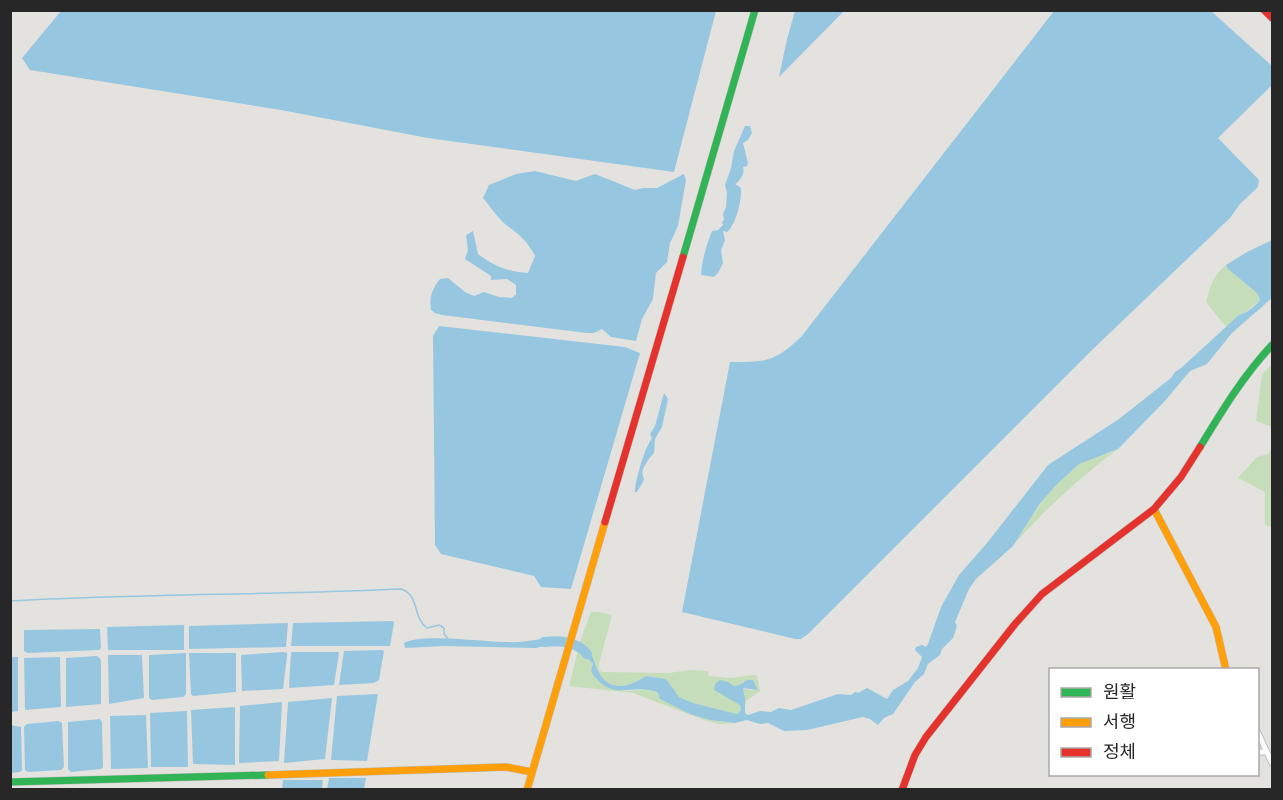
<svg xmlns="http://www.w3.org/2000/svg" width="1283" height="800" font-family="Commissioner,'Noto Sans KR',sans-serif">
	<rect width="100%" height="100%" fill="#e4e2de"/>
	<path fill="#c5deb9" d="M 1226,265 L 1228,269 L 1257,293 L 1260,300 L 1226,327 L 1206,302 C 1211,285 1212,277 1226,265 Z
		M 1272,364 L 1272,427 L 1256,421 L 1262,374 Z
		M 1272,447 L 1272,527 L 1265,525 L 1265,492 L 1238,478 L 1257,457 L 1268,454 Z
		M 1118,449 C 1080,477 1046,509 1014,544 C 1032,518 1051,482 1079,464 C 1090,457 1106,455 1118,449 Z
		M 591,612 L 599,612 L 612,615 L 599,664 L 599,670 L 602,672 L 669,673 L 689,670 L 708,671 L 709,676 L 731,678 L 753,675 L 757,676 L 760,691 L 747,700 L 744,707 L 745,698 L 743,688 L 754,691 L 743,681 L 740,685 L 734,686 L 728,682 L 719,694 L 729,697 L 740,705 L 741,710 L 737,714 L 693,703 L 679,697 L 665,679 L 646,676 C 631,686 611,693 600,674 C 592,662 597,654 579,644 Z
		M 578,650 L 593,664 L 591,668 L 597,679 L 624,691 L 648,689 L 710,720 L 735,723 L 719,724 L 704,720 L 633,693 L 569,686 Z"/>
	<path fill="#97c7e0" d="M 61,11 L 61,10 L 716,11 L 674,172 L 428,138 L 281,110 L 30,70 L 22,58 Z
		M 795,11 L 844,11 L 779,77 L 787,39 Z
		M 1054,11 L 1211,11 L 1272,66 L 1272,85 L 1218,138 L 1259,180 L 1258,187 L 1240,204 L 1230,218 L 1090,352 L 808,634 L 801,639 L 795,639 L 682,612 L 730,362 C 767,362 774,362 801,337 Z
		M 745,126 L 750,126 L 752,133 L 748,140 L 743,143 L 748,163 L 747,166 L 743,167 C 745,173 741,180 735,184 L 741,188 C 742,199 736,225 727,232 L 723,231 L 725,240 L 721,250 L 723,263 L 718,273 L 714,277 L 702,275 L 701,274 C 702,260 707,243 712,231 L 718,230 L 723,225 L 722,222 L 724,220 L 723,214 L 726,207 L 727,193 L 725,185 L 731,168 L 734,151 Z
		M 535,171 L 576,181 L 595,174 L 635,190 L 643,188 L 657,188 L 684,174 L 686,180 L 678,226 L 670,243 L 667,262 L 656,273 L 653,299 L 642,319 L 636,341 L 611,337 L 602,329 L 594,333 L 587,333 L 442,315 L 435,313 L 431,310 C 429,297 432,289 440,279 L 448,278 L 465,292 L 474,296 L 484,292 L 499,297 L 512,298 L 516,294 L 516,285 L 507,279 L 491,280 L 491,276 L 465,259 L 468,250 L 466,235 L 473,231 L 478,254 C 494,266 508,272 528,273 L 535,256 C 526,239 519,235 505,224 C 497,217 490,206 483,198 L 489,185 L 516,174 Z
		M 1272,240 L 1272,298 L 1232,333 L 1207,364 L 1190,371 L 1164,402 L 1118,449 L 1079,464 L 1055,486 L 1039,505 L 1013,546 L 976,579 L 969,589 L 955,622 L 957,626 L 953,638 L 942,649 L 940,655 L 928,664 L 924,674 L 915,682 L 893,714 L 884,718 L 878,725 L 870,719 L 863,717 L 807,730 L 784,731 L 768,723 L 760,724 L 747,720 L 735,723 L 710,720 L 690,714 L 660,699 L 658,693 C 634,682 615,702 595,677 C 591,672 590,670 593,664 L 577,648 L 579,644 C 597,654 592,662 600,674 C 611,693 631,686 646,676 L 666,679 L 679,697 L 693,703 L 737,714 L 741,710 L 740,705 L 714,690 L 715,684 L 720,680 L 728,682 L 734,686 L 739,685 L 747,680 L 753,680 L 758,690 L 743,688 L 745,698 L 745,713 L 748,715 L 760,711 L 771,712 L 779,708 L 791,710 L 838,694 L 851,695 L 855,692 L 858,693 L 867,688 L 887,699 L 893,690 L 908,681 L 918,668 L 922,657 L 915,650 L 916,647 L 922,645 L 926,647 L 928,644 L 941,607 L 959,575 L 987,543 L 1048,465 L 1119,419 L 1171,378 L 1175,372 L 1181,368 L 1239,315 C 1248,312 1254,307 1260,300 L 1257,293 L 1228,269 L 1226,265 L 1247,252 Z
		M 439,326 L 625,347 L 640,353 L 571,589 L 541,587 L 534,576 L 441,554 L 435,545 L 433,336 Z
		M 664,393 L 668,399 L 662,427 L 655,439 L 654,453 L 648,460 L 643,469 L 642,472 L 644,480 L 637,492 L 635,492 C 634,484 646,443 652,439 L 650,434 L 655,426 Z
		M 393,621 L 394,623 L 390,646 L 291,646 L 293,623 Z
		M 288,623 L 286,647 L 189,649 L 189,626 Z
		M 184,625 L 184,650 L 108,650 L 107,627 Z
		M 100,629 L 101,648 L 99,650 L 28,653 L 24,651 L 24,630 Z
		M 551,637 L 559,639 L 558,643 L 536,648 L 445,646 L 405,648 L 404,643 C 421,633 483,642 505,642 C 521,643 536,640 551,637 Z
		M 382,650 L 384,651 L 379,680 L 374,683 L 339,685 L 344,651 Z
		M 284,652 L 287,653 L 287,657 L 283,689 L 242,691 L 241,655 Z
		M 291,652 L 338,652 L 339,653 L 334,685 L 289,688 Z
		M 186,653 L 186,694 L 183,697 L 152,700 L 149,698 L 149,655 Z
		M 189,653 L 236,653 L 236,692 L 193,696 L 191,694 Z
		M 108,655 L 142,655 L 144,698 L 109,704 Z
		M 97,656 L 101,660 L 101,704 L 66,707 L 66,658 Z
		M 10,657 L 18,657 L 18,711 L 11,712 Z
		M 60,657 L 61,707 L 25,710 L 24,658 Z
		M 378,694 L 367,761 L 331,760 L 337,696 Z
		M 332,698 L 325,759 L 284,763 L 288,702 Z
		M 282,702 L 279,761 L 239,763 L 240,706 Z
		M 235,707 L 235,765 L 193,764 L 191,710 Z
		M 187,711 L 188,767 L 151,767 L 150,713 Z
		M 146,715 L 148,768 L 111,769 L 110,716 Z
		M 100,719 L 102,722 L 103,767 L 101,769 L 71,772 L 68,769 L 68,722 Z
		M 58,721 L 62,723 L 64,767 L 61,770 L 28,772 L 25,770 L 24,727 L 27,724 Z
		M 11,725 L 21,727 L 22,770 L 20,772 L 11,773 Z
		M 329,778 L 366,778 L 364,790 L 327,789 Z
		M 283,780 L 323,780 L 322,789 L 282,789 Z"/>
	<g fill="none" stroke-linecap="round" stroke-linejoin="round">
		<path stroke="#97c7e0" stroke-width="1.5" d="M 10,601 C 140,594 271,595 401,589 C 420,595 412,617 427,628 L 439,625 L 444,628 L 444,634 L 448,639"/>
		<path stroke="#97c7e0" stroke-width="10" d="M 544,642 C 560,640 577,642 587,654"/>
		<defs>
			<path id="street" d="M 1258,733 L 1272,763
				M 1258,752 L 1267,752"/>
			<path id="fast" d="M 683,257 L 755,10
				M 1200,447 C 1222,411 1243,376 1272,345
				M 10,782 L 268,775"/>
			<path id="slow" d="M 1154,509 L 1216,627 L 1226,670
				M 268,775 L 506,767 L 532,772
				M 527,790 L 605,522"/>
			<path id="jam" d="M 1264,10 L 1272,18
				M 605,522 L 683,257
				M 902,790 L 915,755 L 926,737 L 1015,624 L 1042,594 L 1154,509 L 1181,477 L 1200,447"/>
		</defs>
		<use href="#street" stroke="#bebebf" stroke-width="7"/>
		<use href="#fast" stroke="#bebebf" stroke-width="8"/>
		<use href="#slow" stroke="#bebebf" stroke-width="8"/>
		<use href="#jam" stroke="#bebebf" stroke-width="8"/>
		<use href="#street" stroke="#fbfbfa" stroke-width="5"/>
		<use href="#fast" stroke="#30b455" stroke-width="7"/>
		<use href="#slow" stroke="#ff9f0a" stroke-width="7"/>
		<use href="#jam" stroke="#e5322d" stroke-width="7"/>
	</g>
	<rect width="1283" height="800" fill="none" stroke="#272727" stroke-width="24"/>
	<rect x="1049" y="668" width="210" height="108" fill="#ffffff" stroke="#a9a9a9" stroke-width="1.5"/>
	<rect x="1061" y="688" width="30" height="9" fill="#30b455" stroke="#a9a9a9" stroke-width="1.5"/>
	<text x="1103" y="698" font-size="18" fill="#272727">원활</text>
	<rect x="1061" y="718" width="30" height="9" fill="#ff9f0a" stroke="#a9a9a9" stroke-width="1.5"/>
	<text x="1103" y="728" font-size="18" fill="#272727">서행</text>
	<rect x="1061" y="748" width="30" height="9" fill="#e5322d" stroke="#a9a9a9" stroke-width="1.5"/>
	<text x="1103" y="758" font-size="18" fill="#272727">정체</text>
</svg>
